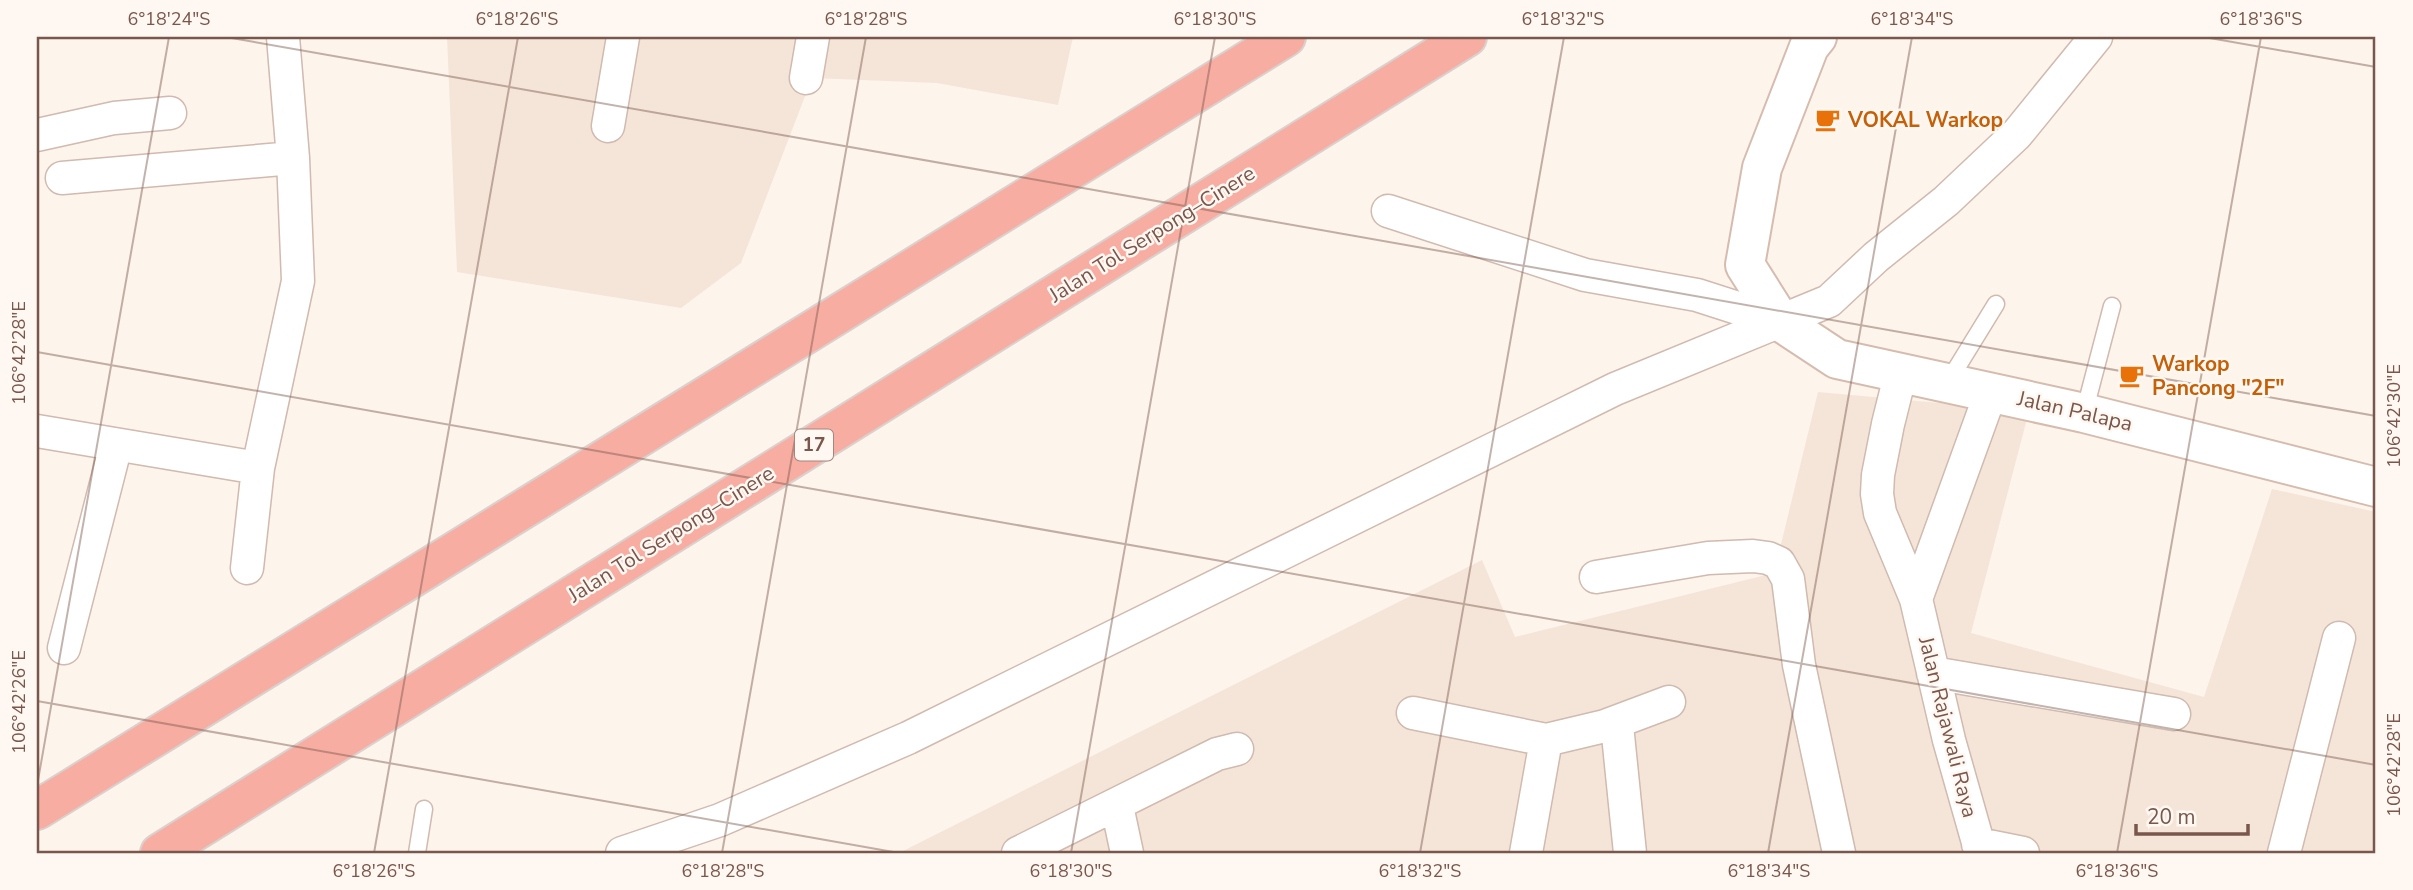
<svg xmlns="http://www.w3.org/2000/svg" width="2413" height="890" font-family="'Nunito Sans',sans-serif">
	<rect width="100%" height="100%" fill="#fdf4eb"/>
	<path fill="#f5e5d9" d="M 447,37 L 1073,37 L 1058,105 L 937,83 L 812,78 L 741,263 L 681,308 L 457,272 Z
		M 1818,392 L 2029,411 L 1971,633 L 2204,697 L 2272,489 L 2376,512 L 2376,853 L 899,853 L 1482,560 L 1515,637 L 1774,573 Z"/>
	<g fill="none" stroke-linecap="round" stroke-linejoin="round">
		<defs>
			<path id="lane" d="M 1948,382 L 1996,304
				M 2084,413 L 2112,306
				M 417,853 L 424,809"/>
			<path id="street" d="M 806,78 L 813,37
				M 608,126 L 623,37
				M 37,135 L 114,118 L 170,113
				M 62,178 L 293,158
				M 1388,211 L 1585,275 L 1697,295 L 1781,322
				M 1901,372 L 1888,424 L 1878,475 L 1877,494 L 1880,513 L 1916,599 L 1949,740 L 1981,853
				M 37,431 L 258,468
				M 247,568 L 258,468 L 298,281 L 293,158 L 283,37
				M 1596,577 L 1708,558 L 1753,556 L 1768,558 L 1779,563 L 1788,579 L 1799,665 L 1839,853
				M 1916,599 L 1991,392
				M 64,648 L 116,445
				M 1933,673 L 2174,714
				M 1413,713 L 1546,740 L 1605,726 L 1669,702
				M 1615,723 L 1618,735 L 1630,853
				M 1117,806 L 1127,853
				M 1978,844 L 2023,853
				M 622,853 L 720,820 L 908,738 L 1615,389 L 1829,301 L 1876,257 L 1946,201 L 2017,134 L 2096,37
				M 1018,853 L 1217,754 L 1237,749
				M 1526,853 L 1546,740
				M 2284,853 L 2339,638"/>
			<path id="secondary" d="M 1817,37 L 1809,47 L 1762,168 L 1745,265 L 1781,322 L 1837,359 L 2084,413 L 2376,487"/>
			<path id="highway" d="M 37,810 L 1286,37
				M 160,853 L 1467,37"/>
		</defs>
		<use href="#lane" stroke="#d1baaf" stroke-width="19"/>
		<use href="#street" stroke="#d1baaf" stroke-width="35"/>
		<use href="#secondary" stroke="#d6bcaf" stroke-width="42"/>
		<use href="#highway" stroke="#dad0cd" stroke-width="42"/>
		<use href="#lane" stroke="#fff" stroke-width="16"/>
		<use href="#street" stroke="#fff" stroke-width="32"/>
		<use href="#secondary" stroke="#fff" stroke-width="38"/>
		<use href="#highway" stroke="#f8ada2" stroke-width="38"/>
	</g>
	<path fill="none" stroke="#7a574c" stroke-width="2" stroke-opacity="0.45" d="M 226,37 L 2376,416M 2204,37 L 2376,67M 37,352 L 2376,765M 37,701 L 899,853M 37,786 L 169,37M 374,853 L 518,37M 722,853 L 866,37M 1071,853 L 1215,37M 1420,853 L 1564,37M 1768,853 L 1912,37M 2117,853 L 2261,37"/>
	<defs>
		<symbol id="cafe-bare" viewBox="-9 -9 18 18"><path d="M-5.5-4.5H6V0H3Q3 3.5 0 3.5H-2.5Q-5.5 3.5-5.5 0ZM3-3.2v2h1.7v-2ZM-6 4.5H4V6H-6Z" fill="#e8710a" stroke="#fff8f2" stroke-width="2.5" paint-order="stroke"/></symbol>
	</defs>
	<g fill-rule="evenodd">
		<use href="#cafe-bare" x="1810" y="102" width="35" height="35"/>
		<use href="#cafe-bare" x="2114" y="358" width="35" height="35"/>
	</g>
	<g text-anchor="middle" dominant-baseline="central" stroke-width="5" stroke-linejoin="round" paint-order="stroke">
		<rect fill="#fff8f2" stroke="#a2877e" stroke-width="2" x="795" y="429.5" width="38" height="31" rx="5"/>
		<g font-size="19" font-weight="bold" fill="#7a574c">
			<text x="814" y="445">17</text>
		</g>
		<g font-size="21" font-weight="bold" fill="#c56008" stroke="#fff8f2" text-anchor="start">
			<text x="1848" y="120">VOKAL Warkop</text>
			<text x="2152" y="364">Warkop<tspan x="2152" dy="24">Pancong "2F"</tspan></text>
		</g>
		<g font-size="21" fill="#7a574c" stroke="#fff8f2">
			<text transform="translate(1152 234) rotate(-32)">Jalan Tol Serpong–Cinere</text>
			<text transform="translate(2075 411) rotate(13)">Jalan Palapa</text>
			<text transform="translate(671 534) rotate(-32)">Jalan Tol Serpong–Cinere</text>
			<text transform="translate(1948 727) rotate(76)">Jalan Rajawali Raya</text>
		</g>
	</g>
	<rect width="2413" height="890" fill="none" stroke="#fff8f2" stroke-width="77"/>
	<path d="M2136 824v10h112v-10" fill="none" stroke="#7a574c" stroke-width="3.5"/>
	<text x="2147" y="824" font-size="21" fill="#7a574c" stroke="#fff8f2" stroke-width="5" paint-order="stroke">20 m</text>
	<rect x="38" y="38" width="2336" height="814" fill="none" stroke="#7a574c" stroke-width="2.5"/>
	<g font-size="18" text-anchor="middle" fill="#7a574c">
		<text x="169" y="25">6°18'24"S</text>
		<text x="517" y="25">6°18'26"S</text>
		<text x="866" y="25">6°18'28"S</text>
		<text x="1215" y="25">6°18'30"S</text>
		<text x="1563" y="25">6°18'32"S</text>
		<text x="1912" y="25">6°18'34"S</text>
		<text x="2261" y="25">6°18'36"S</text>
		<text transform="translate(19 353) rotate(-90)" y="6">106°42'28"E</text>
		<text transform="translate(2394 416) rotate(-90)" y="6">106°42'30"E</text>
		<text transform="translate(19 702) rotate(-90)" y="6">106°42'26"E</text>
		<text transform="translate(2394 765) rotate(-90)" y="6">106°42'28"E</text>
		<text x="374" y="877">6°18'26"S</text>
		<text x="723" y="877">6°18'28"S</text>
		<text x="1071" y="877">6°18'30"S</text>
		<text x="1420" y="877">6°18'32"S</text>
		<text x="1769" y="877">6°18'34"S</text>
		<text x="2117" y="877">6°18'36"S</text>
	</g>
</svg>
